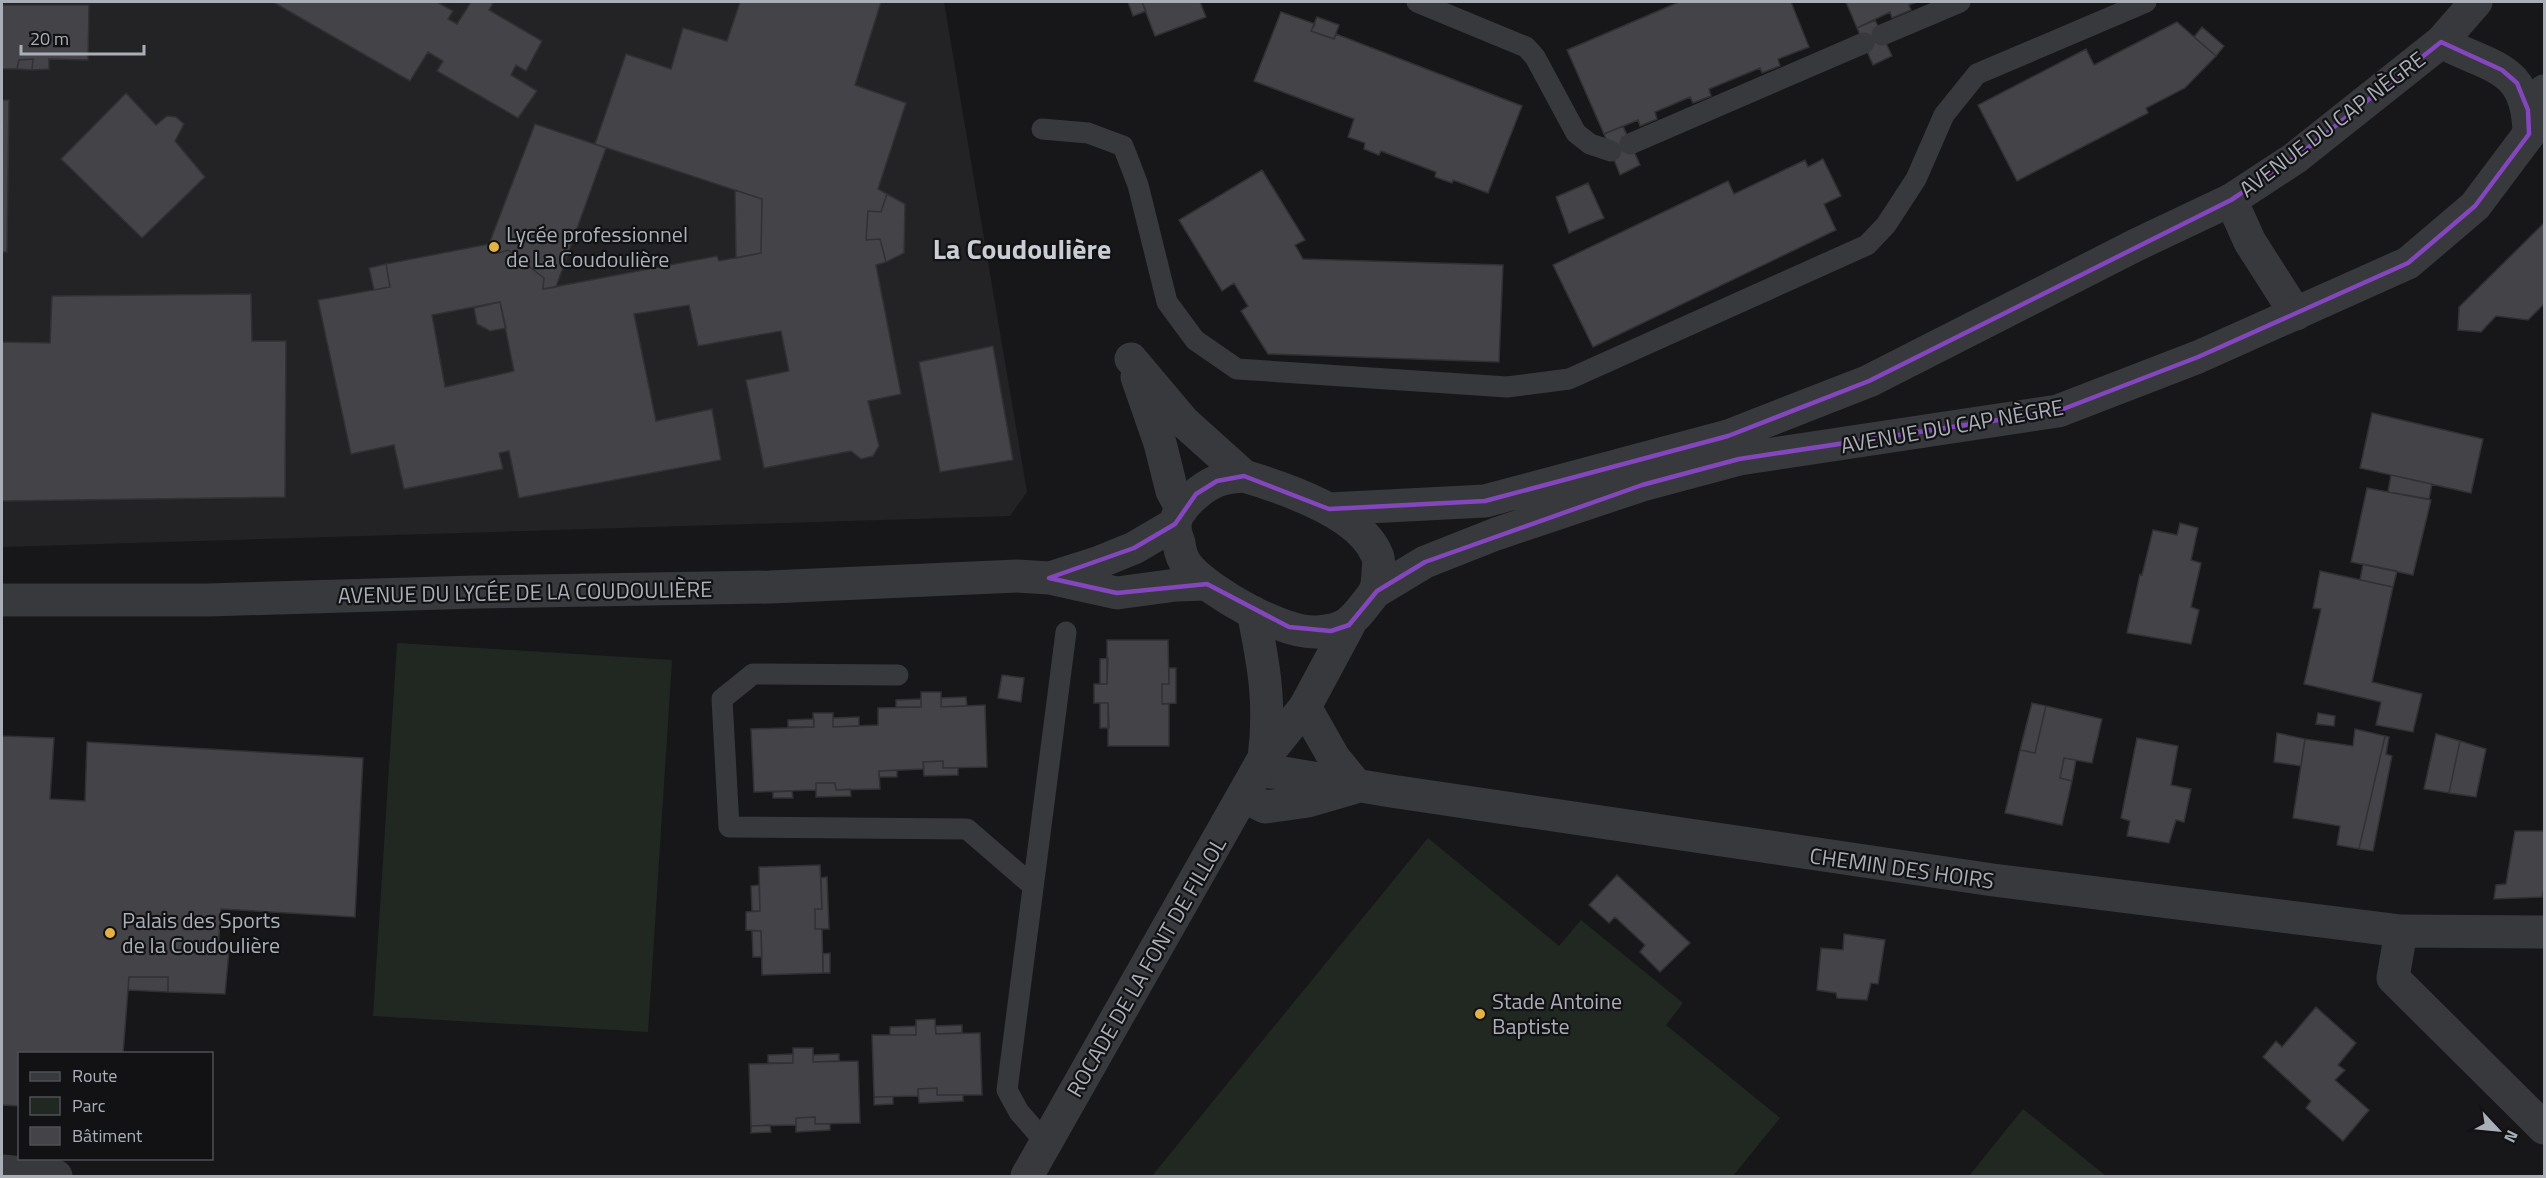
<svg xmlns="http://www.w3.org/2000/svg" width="2546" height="1178" font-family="'Titillium Web',sans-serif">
	<rect width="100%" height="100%" fill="#171719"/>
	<path fill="#232325" d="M 2,2 L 944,2 L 1027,492 L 1010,516 L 2,547 Z"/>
	<path fill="#212822" d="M 397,643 L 672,660 L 648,1032 L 373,1016 Z
		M 1428,838 L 1559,946 L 1581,920 L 1683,1003 L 1666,1025 L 1780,1118 L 1733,1176 L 1152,1176 Z
		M 2023,1109 L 2106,1176 L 1969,1176 Z"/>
	<path fill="#444448" stroke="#313134" stroke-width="1.5" fill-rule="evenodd" d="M 273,2 L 437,2 L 453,11 L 448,19 L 457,24 L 471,2 L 489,2 L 493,3 L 489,10 L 542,41 L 526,71 L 516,65 L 511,75 L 537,91 L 518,118 L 437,71 L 443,61 L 428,52 L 410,81 Z
		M 740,2 L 881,2 L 855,85 L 906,103 L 878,189 L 887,194 L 881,212 L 868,211 L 866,240 L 880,239 L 886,262 L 876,265 L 901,394 L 868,401 L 879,446 L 873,456 L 861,459 L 851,451 L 764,468 L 746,380 L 789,371 L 781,331 L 698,346 L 689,305 L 634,314 L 656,421 L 712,409 L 721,460 L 519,498 L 509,451 L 499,453 L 503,469 L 404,489 L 394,445 L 351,454 L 318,300 L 390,287 L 386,264 L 489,244 L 499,253 L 508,250 L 544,278 L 543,289 L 717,256 L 719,261 L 761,253 L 762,199 L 595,144 L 626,54 L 671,69 L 683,28 L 727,41 ZM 500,302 L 514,371 L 445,387 L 432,315 Z
		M 1128,2 L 1142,2 L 1146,11 L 1133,16 Z
		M 1142,2 L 1200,2 L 1206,17 L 1155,36 Z
		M 1679,2 L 1791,2 L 1809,47 L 1778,59 L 1780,66 L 1762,73 L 1760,68 L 1709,89 L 1711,96 L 1693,103 L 1690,97 L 1655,112 L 1657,119 L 1640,126 L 1638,120 L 1604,134 L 1567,50 Z
		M 1846,2 L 1917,2 L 1909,5 L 1911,10 L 1892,18 L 1890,12 L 1857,28 Z
		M 2,5 L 89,5 L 88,60 L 49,59 L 49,69 L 32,70 L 33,59 L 19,60 L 17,69 L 2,69 Z
		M 1281,12 L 1315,24 L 1311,31 L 1334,39 L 1336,34 L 1522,106 L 1488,193 L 1453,180 L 1452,183 L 1435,177 L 1436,172 L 1381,151 L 1379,155 L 1364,149 L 1365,143 L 1348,137 L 1354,119 L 1254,81 Z
		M 1317,17 L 1339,25 L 1334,39 L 1311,31 Z
		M 1875,20 L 1892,56 L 1873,65 L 1857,28 Z
		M 2177,22 L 2216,56 L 2185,88 L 2146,108 L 2148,113 L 2017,181 L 1978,105 L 2086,49 L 2094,65 Z
		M 2202,27 L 2224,46 L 2216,56 L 2194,37 Z
		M 33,59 L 32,70 L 17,69 L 19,60 Z
		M 126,93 L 156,125 L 167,116 L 176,117 L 184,124 L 175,141 L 205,177 L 142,238 L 61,159 Z
		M 2,100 L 9,100 L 7,252 L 2,252 Z
		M 535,124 L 606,148 L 556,287 L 543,289 L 544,278 L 508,250 L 499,253 L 489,244 Z
		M 1623,126 L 1640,165 L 1620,175 L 1604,134 Z
		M 1823,159 L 1841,196 L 1824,204 L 1836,230 L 1593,347 L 1553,265 L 1728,181 L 1734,194 L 1805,160 L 1808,167 Z
		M 1262,170 L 1305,240 L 1295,245 L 1303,259 L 1503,265 L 1499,362 L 1268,354 L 1241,311 L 1248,306 L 1234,283 L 1222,291 L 1179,220 Z
		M 1588,183 L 1604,218 L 1569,233 L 1556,197 Z
		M 735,190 L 762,199 L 761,253 L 736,258 Z
		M 887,194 L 905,204 L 904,253 L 886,262 L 880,239 L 866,240 L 868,211 L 881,212 Z
		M 2544,223 L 2544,304 L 2528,320 L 2496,316 L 2481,332 L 2458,330 L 2459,307 Z
		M 386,264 L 390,287 L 374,290 L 369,268 Z
		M 251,294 L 252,341 L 286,341 L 285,497 L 2,501 L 2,342 L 50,343 L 52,296 Z
		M 500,302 L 506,328 L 490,331 L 477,324 L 474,308 Z
		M 993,346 L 1013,460 L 940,472 L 919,362 Z
		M 2372,413 L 2483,439 L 2471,493 L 2360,468 Z
		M 2391,475 L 2432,484 L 2429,499 L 2388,492 Z
		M 2367,488 L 2431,500 L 2413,575 L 2351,562 Z
		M 2180,523 L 2198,528 L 2191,560 L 2201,563 L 2191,607 L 2199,610 L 2191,644 L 2127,633 L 2140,574 L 2142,575 L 2153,530 L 2177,535 Z
		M 2363,564 L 2397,571 L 2393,587 L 2360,580 Z
		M 2320,571 L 2393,587 L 2372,682 L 2422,694 L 2413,732 L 2376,725 L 2381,702 L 2304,684 L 2321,609 L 2313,608 Z
		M 1107,640 L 1168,640 L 1169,684 L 1162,684 L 1162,704 L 1169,704 L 1169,746 L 1108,746 L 1108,703 L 1094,703 L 1094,684 L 1107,684 Z
		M 1108,658 L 1107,684 L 1100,684 L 1100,659 Z
		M 1169,668 L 1176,668 L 1176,703 L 1162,704 L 1162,684 L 1169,684 Z
		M 1002,675 L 1024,678 L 1021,702 L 998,698 Z
		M 921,692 L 941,692 L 941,707 L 985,705 L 987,767 L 943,768 L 943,761 L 923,762 L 924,769 L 879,771 L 880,789 L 836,790 L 835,783 L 816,783 L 816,790 L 754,792 L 751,729 L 814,727 L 813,713 L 833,713 L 833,727 L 878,725 L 878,708 L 921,707 Z
		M 966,697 L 967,706 L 941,707 L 941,698 Z
		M 921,699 L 921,707 L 896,707 L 896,700 Z
		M 1100,703 L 1108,703 L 1109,728 L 1100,728 Z
		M 2032,703 L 2046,706 L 2035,753 L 2020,750 Z
		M 2046,706 L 2102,719 L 2092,763 L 2064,758 L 2060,778 L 2072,781 L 2062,825 L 2005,813 L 2020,750 L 2035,753 Z
		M 2318,713 L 2335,716 L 2334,726 L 2316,724 Z
		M 859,717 L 859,726 L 833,727 L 833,718 Z
		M 814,719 L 814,727 L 788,727 L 788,720 Z
		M 2355,729 L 2385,736 L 2359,849 L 2337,845 L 2340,826 L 2293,818 L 2305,739 L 2353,746 Z
		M 2277,733 L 2305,739 L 2301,766 L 2274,762 Z
		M 2436,734 L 2460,741 L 2449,793 L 2424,789 Z
		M 2,736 L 54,738 L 50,799 L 85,801 L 87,742 L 363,758 L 355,917 L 221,909 L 218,950 L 229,951 L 225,994 L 168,992 L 168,977 L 129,977 L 123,1054 L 20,1054 L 20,1106 L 2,1105 Z
		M 2385,736 L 2389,737 L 2386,754 L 2392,756 L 2373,851 L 2359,849 Z
		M 2137,738 L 2178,746 L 2171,785 L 2191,789 L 2184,822 L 2176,820 L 2169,843 L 2127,836 L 2130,821 L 2121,818 Z
		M 2460,741 L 2486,749 L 2476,797 L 2449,793 Z
		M 2064,758 L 2076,760 L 2072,781 L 2060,778 Z
		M 943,761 L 943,768 L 958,768 L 958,775 L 924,776 L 923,762 Z
		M 897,770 L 897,777 L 879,777 L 879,771 Z
		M 816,783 L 835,783 L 836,790 L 850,789 L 851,796 L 816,797 Z
		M 792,791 L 793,798 L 773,798 L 773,792 Z
		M 2515,831 L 2544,831 L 2544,888 L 2542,897 L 2494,899 L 2496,885 L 2506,884 Z
		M 820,865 L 822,909 L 815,909 L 815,929 L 822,929 L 823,973 L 762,975 L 761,931 L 746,930 L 746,912 L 760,911 L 759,867 Z
		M 1617,875 L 1690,943 L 1660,972 L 1640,952 L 1645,945 L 1615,917 L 1609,923 L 1589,905 Z
		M 827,877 L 829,929 L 815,929 L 815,909 L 822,909 L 821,878 Z
		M 759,885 L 760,911 L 752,911 L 751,886 Z
		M 752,931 L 761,931 L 762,957 L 753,957 Z
		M 1844,934 L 1885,940 L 1878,984 L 1871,983 L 1867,1000 L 1837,998 L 1836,993 L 1817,990 L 1821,948 L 1843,950 Z
		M 830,953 L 830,973 L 823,973 L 823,954 Z
		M 129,977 L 168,977 L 168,992 L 128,990 Z
		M 2316,1007 L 2356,1043 L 2338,1065 L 2345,1070 L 2335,1080 L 2369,1110 L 2343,1141 L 2306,1108 L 2311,1101 L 2263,1057 L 2276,1041 L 2282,1047 Z
		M 935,1019 L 936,1034 L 980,1033 L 982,1095 L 937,1095 L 937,1088 L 918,1089 L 918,1096 L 874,1097 L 872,1035 L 916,1035 L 916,1020 Z
		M 962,1025 L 962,1033 L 936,1034 L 935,1026 Z
		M 916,1026 L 916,1035 L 890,1035 L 890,1027 Z
		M 793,1048 L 813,1048 L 813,1062 L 858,1061 L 860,1123 L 815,1124 L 815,1117 L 796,1118 L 796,1125 L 751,1126 L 749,1064 L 793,1063 Z
		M 793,1054 L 793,1063 L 768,1063 L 768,1055 Z
		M 839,1054 L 839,1061 L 813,1062 L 813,1055 Z
		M 937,1088 L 937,1095 L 963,1095 L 963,1101 L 919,1103 L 918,1089 Z
		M 874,1097 L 893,1097 L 893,1104 L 874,1105 Z
		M 815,1117 L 815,1124 L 830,1124 L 830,1130 L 796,1132 L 796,1118 Z
		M 770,1125 L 771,1132 L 751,1133 L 751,1126 Z"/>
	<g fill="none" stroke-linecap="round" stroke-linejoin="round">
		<path stroke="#38393d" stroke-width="21" d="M 1417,2 L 1526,47 L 1535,57 L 1576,133 L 1590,144 L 1611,151
			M 1882,35 L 1960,2
			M 1042,129 L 1088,133 L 1123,146 L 1138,185 L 1167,302 L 1195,340 L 1237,369 L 1507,387 L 1569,379 L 1867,245 L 1886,225 L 1916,179 L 1944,115 L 1977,74 L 2146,2
			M 1630,144 L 1864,43
			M 898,675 L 753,674 L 722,699 L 729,827 L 967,829 L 1033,886
			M 1046,1143 L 1019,1112 L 1007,1090 L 1066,632"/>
		<path stroke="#38393d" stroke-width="33" d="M 2441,42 C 2492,69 2528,65 2529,134
			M 2231,200 L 2250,242 L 2296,314
			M 1131,359 L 1184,422 L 1244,476
			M 1137,377 L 1160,443 L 1172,491 L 1182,509
			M 1305,707 L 1334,758 L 1357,786
			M 1258,771 L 1283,773 L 1391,791 L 1993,880 L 2401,931 L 2544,932
			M 1243,796 L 1265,807 L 1308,801 L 1353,788
			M 2401,931 L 2393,978 L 2544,1128
			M 2,1171 L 56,1176"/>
		<path stroke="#38393d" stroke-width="33" d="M 1244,476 C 1284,488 1360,513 1377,555 C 1380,560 1378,567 1378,573 C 1377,586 1377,591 1368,601 C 1351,623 1345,630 1317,632 C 1283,634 1211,593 1189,568 C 1183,561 1180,552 1179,543 C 1177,538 1175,531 1175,525 C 1176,508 1202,487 1217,481 C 1225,477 1236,477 1244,476 Z
			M 1329,509 L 1485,501 L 1728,436 L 1869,381 L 2136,245 L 2231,200 L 2295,158 L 2441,42 L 2476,2
			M 1053,577 L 1097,563 L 1134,548 L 1175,524
			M 1377,591 L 1425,562 L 1496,534 L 1642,485 L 1739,459 L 2058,411 L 2198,357 L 2408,263 L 2475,206 L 2529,134 L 2544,91
			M 2,600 L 208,600 L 476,592 L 770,587 L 1017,576 L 1049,578 L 1117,593 L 1176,585 L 1207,584
			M 1253,612 C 1264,665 1271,704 1264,758
			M 1027,1176 L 1264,758 L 1305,707 L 1349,625"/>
	</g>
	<path fill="none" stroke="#8446bd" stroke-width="4.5" stroke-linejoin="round" d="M 2441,42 L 2502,70 L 2517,83 L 2528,110 L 2529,134 L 2475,206 L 2408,263 L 2198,357 L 2058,411 L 1739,459 L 1642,485 L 1425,562 L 1377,591 L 1349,625 L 1331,631 L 1289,627 L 1207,584 L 1117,593 L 1049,578 L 1134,548 L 1175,524 L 1196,494 L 1217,481 L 1244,476 L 1329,509 L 1485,501 L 1728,436 L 1869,381 L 2231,200 L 2295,158 Z"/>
	<g fill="#e3b244" stroke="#121214" stroke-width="2">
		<circle cx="494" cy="247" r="6"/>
		<circle cx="110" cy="933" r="6"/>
		<circle cx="1480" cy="1014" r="6"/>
	</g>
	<g text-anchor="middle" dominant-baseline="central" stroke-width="4.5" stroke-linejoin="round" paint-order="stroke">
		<g font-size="22" fill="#aaaeb7" stroke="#121214">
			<text transform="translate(2332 124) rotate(-37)">AVENUE DU CAP NÈGRE</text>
			<text transform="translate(1952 426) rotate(-10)">AVENUE DU CAP NÈGRE</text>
			<text transform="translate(525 592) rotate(-1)">AVENUE DU LYCÉE DE LA COUDOULIÈRE</text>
			<text transform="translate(1902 868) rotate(8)">CHEMIN DES HOIRS</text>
			<text transform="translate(1146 967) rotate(-60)">ROCADE DE LA FONT DE FILLOL</text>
		</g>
		<g font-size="22" fill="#aaaeb7" stroke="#121214" text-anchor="start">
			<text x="506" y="234">Lycée professionnel<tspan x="506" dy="25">de La Coudoulière</tspan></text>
			<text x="122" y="920">Palais des Sports<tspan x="122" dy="25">de la Coudoulière</tspan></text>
			<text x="1492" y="1001">Stade Antoine<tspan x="1492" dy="25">Baptiste</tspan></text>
		</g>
		<g font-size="28" font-weight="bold" fill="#cbcdd4" stroke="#121214">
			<text x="1022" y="248">La Coudoulière</text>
		</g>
	</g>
	<rect width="2546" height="1178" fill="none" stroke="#aaaeb7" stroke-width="6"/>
	<rect x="18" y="1052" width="195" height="108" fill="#121214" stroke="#4f5055" stroke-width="1.5"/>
	<rect x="30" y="1072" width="30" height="9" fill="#38393d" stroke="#4f5055" stroke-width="1.5"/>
	<text x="72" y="1082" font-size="18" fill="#aaaeb7">Route</text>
	<rect x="30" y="1097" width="30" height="18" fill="#212822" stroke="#4f5055" stroke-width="1.5"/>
	<text x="72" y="1112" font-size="18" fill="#aaaeb7">Parc</text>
	<rect x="30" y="1127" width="30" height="18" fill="#444448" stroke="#4f5055" stroke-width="1.5"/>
	<text x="72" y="1142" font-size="18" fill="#aaaeb7">Bâtiment</text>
	<g transform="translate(2498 1130) rotate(116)" stroke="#121214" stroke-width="4.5" paint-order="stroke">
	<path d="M0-4.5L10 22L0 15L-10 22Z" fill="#aaaeb7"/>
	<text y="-9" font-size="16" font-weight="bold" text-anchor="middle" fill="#aaaeb7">N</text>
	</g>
	<path d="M21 45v9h123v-9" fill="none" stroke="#aaaeb7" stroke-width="3"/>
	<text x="30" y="45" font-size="18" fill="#aaaeb7" stroke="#121214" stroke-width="4.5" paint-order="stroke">20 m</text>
</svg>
